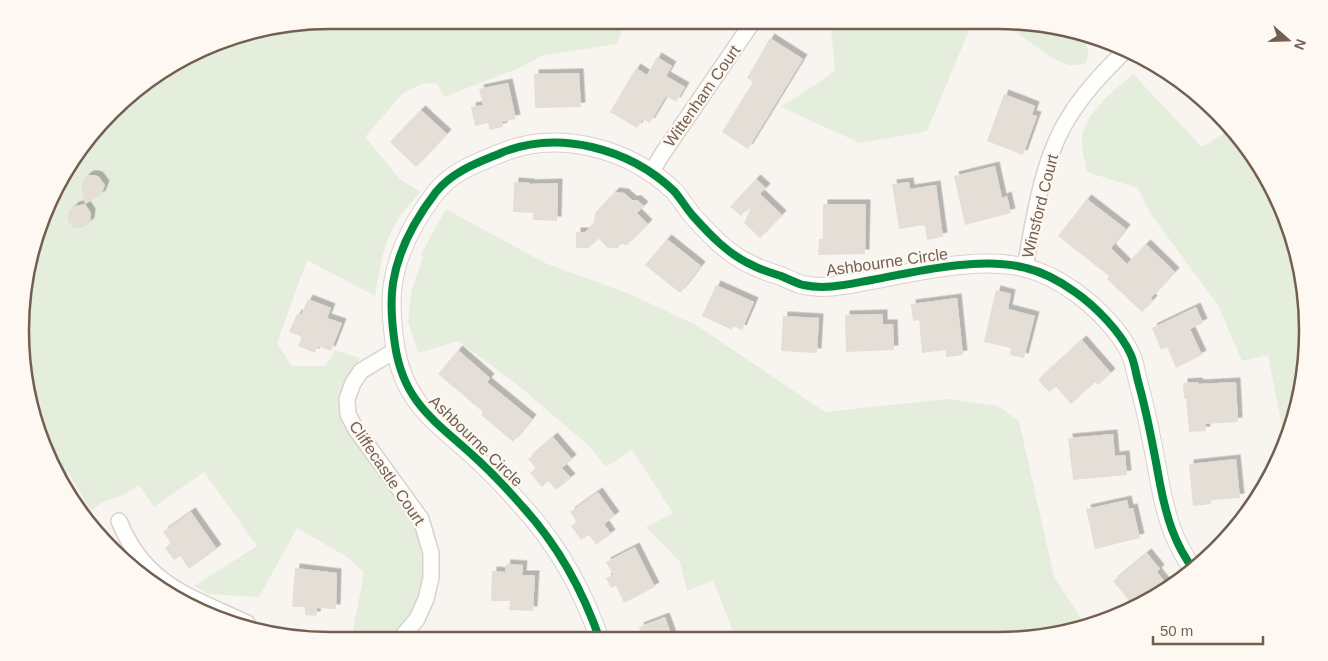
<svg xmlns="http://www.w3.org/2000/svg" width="1328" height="661" font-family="Arial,sans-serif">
	<defs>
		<filter id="shadow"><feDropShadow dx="4.5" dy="-4.5" stdDeviation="0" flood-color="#0004"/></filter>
	</defs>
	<rect width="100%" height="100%" fill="#f8f5f0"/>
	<path fill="#e5eddc" d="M 331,20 L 616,20 L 623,29 L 616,44 L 541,56 L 519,68 L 444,97 L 437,83 L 421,84 L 402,94 L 365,137 L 400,179 L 420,192 C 412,202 402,212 396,223 C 382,246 379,271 375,296 L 307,260 L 277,343 L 292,366 L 326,366 L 335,350 L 360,358 L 347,380 L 341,416 L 346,427 C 361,448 376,469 391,490 C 399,502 410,515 416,529 C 432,567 420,615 387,640 L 351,640 L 364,573 L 349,558 L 297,528 L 259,597 L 208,594 L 194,586 L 257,546 L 204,472 L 154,507 L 139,485 L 122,496 L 106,500 L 91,511 L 68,472 L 62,481 L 52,468 L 23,371 L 26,270 L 72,158 L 141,84 L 230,37 Z
		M 840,20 L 973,21 L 927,131 L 860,143 L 781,107 L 818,83 L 835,70 L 831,30 Z
		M 998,21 L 1018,21 L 1084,38 L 1088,50 L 1087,62 C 1066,74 1040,49 1024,38 C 1016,32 1006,26 998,21 Z
		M 1133,74 L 1202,147 L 1232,128 L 1291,230 L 1307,351 L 1284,437 L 1268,355 L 1242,361 L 1218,305 L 1150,213 L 1138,188 L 1087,172 C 1085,163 1083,154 1082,145 C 1079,116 1114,91 1133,74 Z
		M 446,209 L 545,263 L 632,295 L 696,325 L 825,412 L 947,399 L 998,406 L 1019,421 L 1054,577 L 1086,626 L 1038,638 L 736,639 L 713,580 L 687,591 L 680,562 L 646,527 L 673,513 L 632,450 L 606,467 L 588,445 L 514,382 L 458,341 L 418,353 L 408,322 L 412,289 L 423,257 L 421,254 Z"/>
	<path fill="#e4ded7" filter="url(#shadow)" d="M 770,38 L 803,59 L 748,149 L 722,132 L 753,82 L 747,78 Z
		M 657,57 L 672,66 L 666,76 L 685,87 L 676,102 L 666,96 L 650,123 L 643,119 L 637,128 L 610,112 L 636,68 L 647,75 Z
		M 579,73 L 581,107 L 535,108 L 534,74 Z
		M 508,83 L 516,119 L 502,122 L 503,127 L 490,130 L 488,123 L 475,126 L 471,107 L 483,105 L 479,89 Z
		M 1004,94 L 1035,106 L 1032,115 L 1037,116 L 1023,155 L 987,141 Z
		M 421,110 L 447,134 L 416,167 L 390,142 Z
		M 995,166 L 1002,198 L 1007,196 L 1011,213 L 965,225 L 954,176 Z
		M 89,175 L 95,175 L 99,177 L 105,185 L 101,195 L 85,204 L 81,186 L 85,178 Z
		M 756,179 L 766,188 L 760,194 L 782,215 L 760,238 L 744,223 L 750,209 L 748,207 L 741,216 L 730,207 Z
		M 514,182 L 530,183 L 530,184 L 558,183 L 557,221 L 533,220 L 533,213 L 513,212 Z
		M 909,182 L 910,189 L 936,185 L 943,237 L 927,240 L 925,225 L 899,229 L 892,184 Z
		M 615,192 L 624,193 L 632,200 L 637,200 L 644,206 L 637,213 L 648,224 L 627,245 L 621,244 L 618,248 L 608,248 L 598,238 L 589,248 L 576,248 L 576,232 L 585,232 L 594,223 L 595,213 Z
		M 1087,199 L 1126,229 L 1111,248 L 1127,264 L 1146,244 L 1175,272 L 1151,298 L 1153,300 L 1142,312 L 1107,279 L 1109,276 L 1058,236 Z
		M 85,204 L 91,213 L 90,222 L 83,228 L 74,228 L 68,221 L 68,212 L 75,206 Z
		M 823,204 L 866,204 L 865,254 L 818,255 L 819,239 L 823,239 Z
		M 667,239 L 701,266 L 680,293 L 645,265 Z
		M 716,285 L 754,302 L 742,330 L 733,326 L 732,330 L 702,316 Z
		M 996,290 L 1011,294 L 1008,309 L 1035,316 L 1024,358 L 1010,355 L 1011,348 L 984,342 Z
		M 957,298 L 963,355 L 946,357 L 946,350 L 922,353 L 919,320 L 913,321 L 911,304 Z
		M 308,299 L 331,308 L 327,318 L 342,323 L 331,351 L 318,346 L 315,353 L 298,346 L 302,337 L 289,332 L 297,314 L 301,315 Z
		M 1196,307 L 1203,323 L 1190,329 L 1202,355 L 1176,368 L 1167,347 L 1161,350 L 1152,328 Z
		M 883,314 L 883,324 L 893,324 L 894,350 L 846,352 L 845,315 Z
		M 783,316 L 819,318 L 817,353 L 781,351 Z
		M 1082,340 L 1111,373 L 1098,385 L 1095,382 L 1071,404 L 1056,387 L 1049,392 L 1038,380 Z
		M 458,350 L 490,378 L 487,382 L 532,419 L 513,442 L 481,415 L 483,412 L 438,374 Z
		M 1198,382 L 1199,384 L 1236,382 L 1238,422 L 1205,424 L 1206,431 L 1189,432 L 1186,399 L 1184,399 L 1183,383 Z
		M 1113,434 L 1115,456 L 1125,455 L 1127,475 L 1073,480 L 1068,438 Z
		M 553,437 L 572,459 L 562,468 L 571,478 L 556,490 L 548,481 L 542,487 L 530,473 L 536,468 L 528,459 Z
		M 1236,459 L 1240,498 L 1211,500 L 1211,504 L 1193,506 L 1189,464 Z
		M 598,492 L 615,516 L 604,524 L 611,534 L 596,545 L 589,535 L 581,540 L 571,526 L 577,522 L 570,512 Z
		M 1127,500 L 1129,509 L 1133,508 L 1140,538 L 1095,549 L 1086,509 Z
		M 191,512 L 217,549 L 189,569 L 180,556 L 174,560 L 165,548 L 171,543 L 163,532 Z
		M 635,547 L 655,587 L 624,603 L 616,586 L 611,588 L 606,578 L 613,575 L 606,562 Z
		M 1147,553 L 1160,569 L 1157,572 L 1169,587 L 1138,605 L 1134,599 L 1130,602 L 1113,581 Z
		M 506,564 L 523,565 L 522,575 L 535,575 L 533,611 L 509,610 L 510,601 L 491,601 L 492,571 L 505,572 Z
		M 295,568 L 337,573 L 336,609 L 317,608 L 316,616 L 305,615 L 305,607 L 292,607 Z
		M 665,617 L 673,639 L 643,639 L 639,627 Z"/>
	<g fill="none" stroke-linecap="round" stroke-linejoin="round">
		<defs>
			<path id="minor" d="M 651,173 L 661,156 L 754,20
				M 1025,267 C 1034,219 1042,159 1069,117 C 1084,92 1105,70 1126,50
				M 396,350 L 361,371 L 353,383 L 347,399 L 348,414 L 355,428 L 421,519 L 431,553 L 431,578 L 426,599 L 417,619 L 399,640
				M 119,521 C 145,585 189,596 247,623"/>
			<path id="tertiary" d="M 600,640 C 583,591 557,544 522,506 C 509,491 494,475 479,461 C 439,423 404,406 395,345 C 392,325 390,303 393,283 C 398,251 416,218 436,192 C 453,171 477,163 501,153 C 559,129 630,149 674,191 C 681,199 686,208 693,216 C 710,235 729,255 752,265 C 761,270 772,273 781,276 C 788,279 796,283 803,285 C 826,290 849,284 872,280 C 918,271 981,256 1026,268 C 1043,272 1061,282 1075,292 C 1095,306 1121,332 1131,355 C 1135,364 1136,375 1139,385 C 1148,417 1154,451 1160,484 C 1166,515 1174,544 1194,570"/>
		</defs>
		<use href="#minor" stroke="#d7d2cd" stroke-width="18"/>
		<use href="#tertiary" stroke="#d7d2cd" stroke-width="20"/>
		<use href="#minor" stroke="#fefefd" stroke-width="15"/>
		<use href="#tertiary" stroke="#fefefd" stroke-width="18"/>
		<defs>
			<path id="cycleway" d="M 600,640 C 583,591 557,544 522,506 C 509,491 494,475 479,461 C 439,423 404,406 395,345 C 392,325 390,303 393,283 C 398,251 416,218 436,192 C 453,171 477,163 501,153 C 559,129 630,149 674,191 C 681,199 686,208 693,216 C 710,235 729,255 752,265 C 761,270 772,273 781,276 C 788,279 796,283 803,285 C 826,290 849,284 872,280 C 918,271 981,256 1026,268 C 1043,272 1061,282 1075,292 C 1095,306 1121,332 1131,355 C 1135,364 1136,375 1139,385 C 1148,417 1154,451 1160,484 C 1166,515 1174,544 1194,570"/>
		</defs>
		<use href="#cycleway" stroke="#fdf9f2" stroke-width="11"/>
		<use href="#cycleway" stroke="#00873e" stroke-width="8"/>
	</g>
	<g text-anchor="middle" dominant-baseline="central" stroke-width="4.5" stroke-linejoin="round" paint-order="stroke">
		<g font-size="16" fill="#735f51" stroke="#fdf9f2">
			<text transform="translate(702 96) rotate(-55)">Wittenham Court</text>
			<text transform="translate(1040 206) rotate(-76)">Winsford Court</text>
			<text transform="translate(887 262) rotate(-8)">Ashbourne Circle</text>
			<text transform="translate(476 441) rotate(44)">Ashbourne Circle</text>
			<text transform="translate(387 473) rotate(56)">Cliffecastle Court</text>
		</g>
	</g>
	<path d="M0 0H1328V661H0ZM330 29H998A301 301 0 0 1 1299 330V331A301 301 0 0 1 998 632H330A301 301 0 0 1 29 331V330A301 301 0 0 1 330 29Z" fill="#fdf9f2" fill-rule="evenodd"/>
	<path fill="none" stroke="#735f51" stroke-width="2.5" d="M330 29H998A301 301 0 0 1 1299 330V331A301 301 0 0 1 998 632H330A301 301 0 0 1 29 331V330A301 301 0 0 1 330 29Z"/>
	<g transform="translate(1288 40) rotate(110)" stroke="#fdf9f2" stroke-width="4" paint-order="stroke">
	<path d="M0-4L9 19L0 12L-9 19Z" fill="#735f51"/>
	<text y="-8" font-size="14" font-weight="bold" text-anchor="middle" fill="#735f51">N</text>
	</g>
	<path d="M1153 636v8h110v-8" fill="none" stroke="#735f51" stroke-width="2.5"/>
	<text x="1160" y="636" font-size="15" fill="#735f51" stroke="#fdf9f2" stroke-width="4" paint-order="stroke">50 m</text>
</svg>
